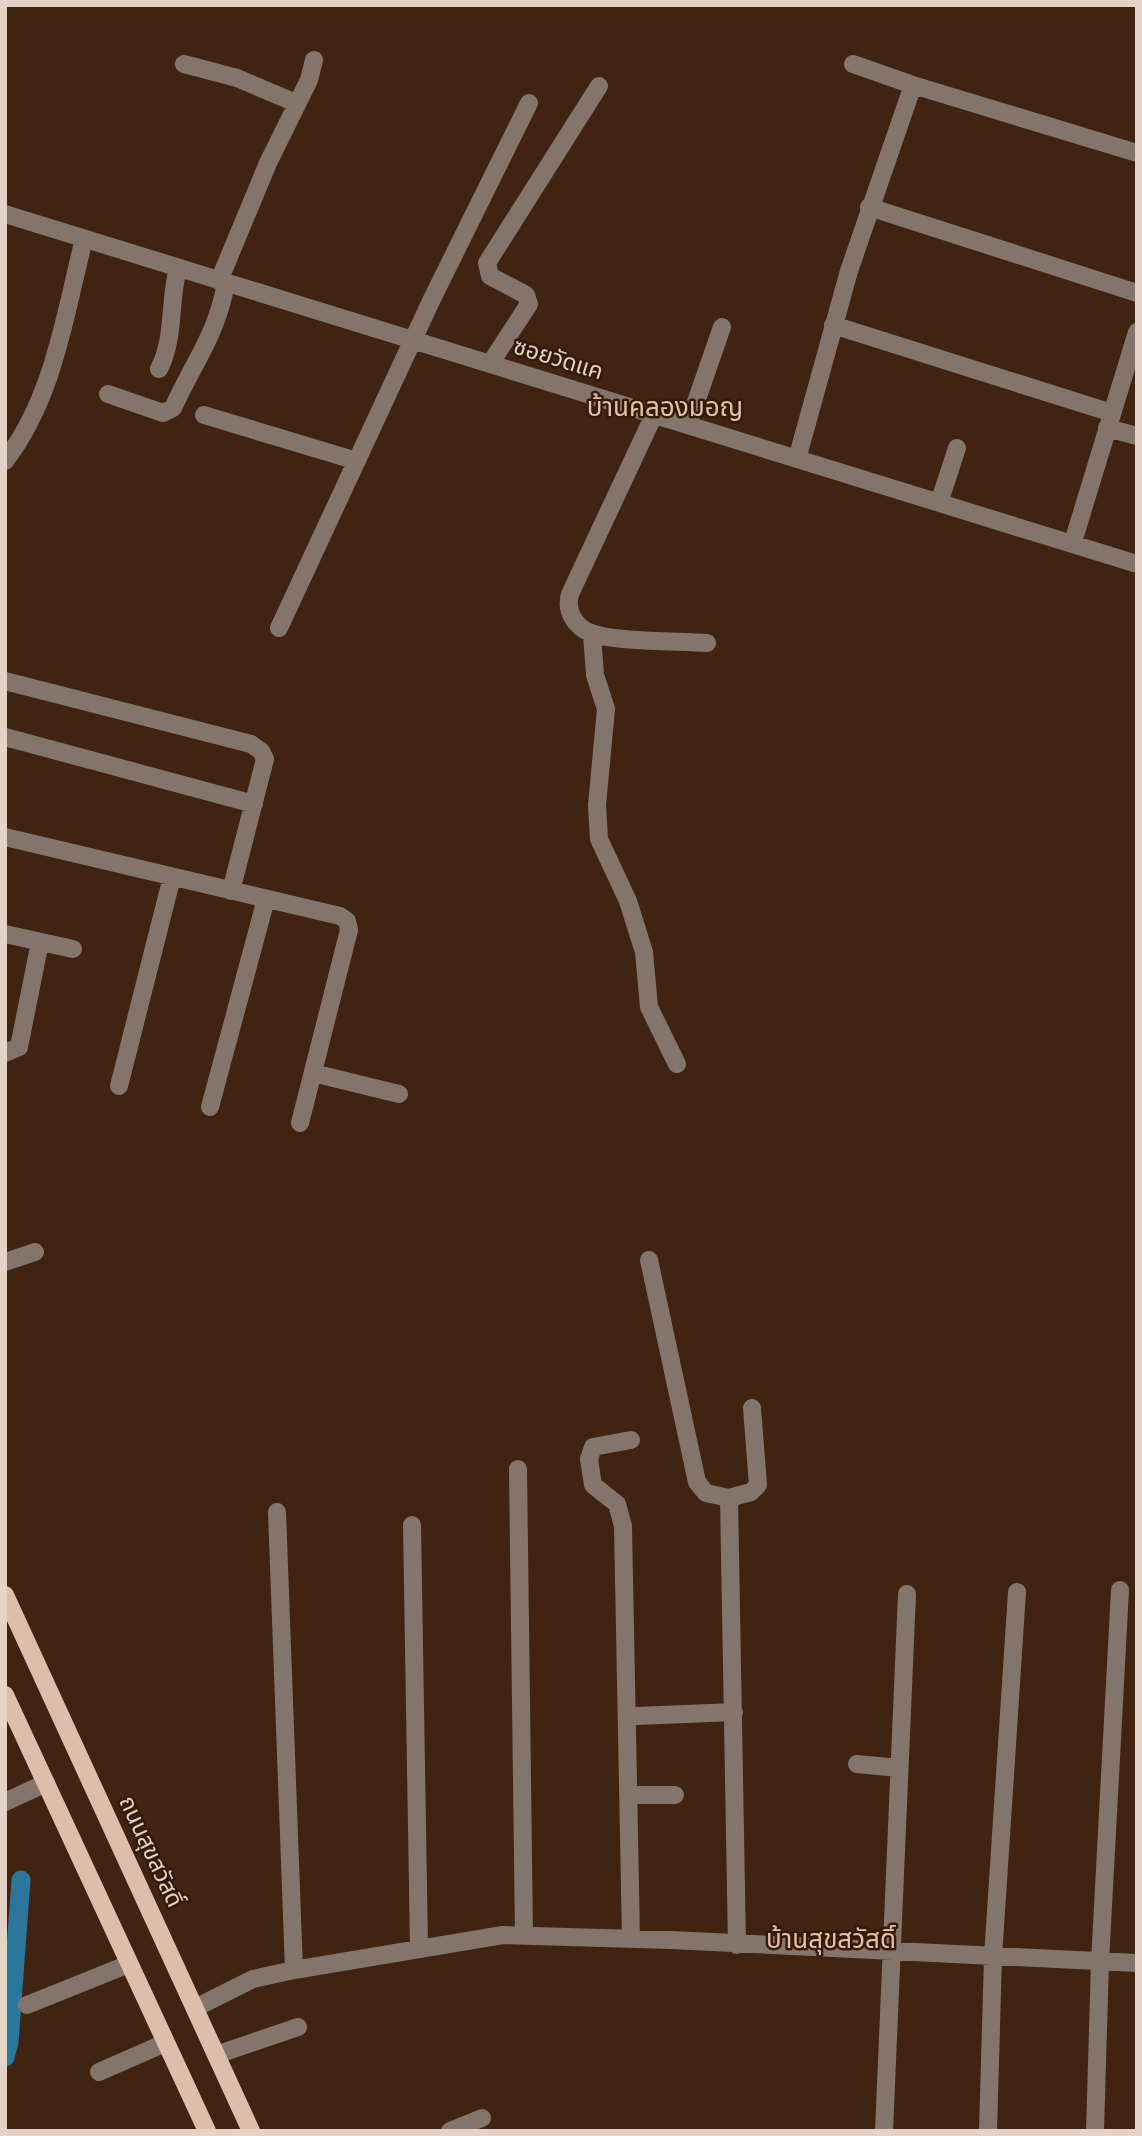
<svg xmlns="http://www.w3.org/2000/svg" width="1142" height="2136" font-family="Spectral,'Noto Sans Thai',serif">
	<rect width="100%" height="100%" fill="#402411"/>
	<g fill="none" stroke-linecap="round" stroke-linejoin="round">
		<path stroke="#2c769b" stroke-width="19" d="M 5,2057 L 9,2042 L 21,1880"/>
		<path stroke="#84756c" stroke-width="18" d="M 184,64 L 237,78 L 296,103
			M 853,64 L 913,85
			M 869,207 L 1137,293
			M 5,214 L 1137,564
			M 219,281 L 268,163 L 309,80 L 314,60
			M 833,325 L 1112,413
			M 490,364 L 529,304 L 526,295 L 490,276 L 487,263 L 599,86
			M 159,369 C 175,338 169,301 178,268
			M 108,394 L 163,413 L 173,408 C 194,362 217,334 226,283
			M 204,415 L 357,461
			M 654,415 L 570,594 C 565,611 575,627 591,633 C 615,642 679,641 707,643
			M 688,425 L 722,327
			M 1107,428 L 1137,436
			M 797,459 L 849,271 L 913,85 L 1137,153
			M 5,461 C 54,397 65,314 84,239
			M 939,503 L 957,448
			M 1073,542 L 1137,332
			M 279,628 L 431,301 L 529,103
			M 592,634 L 595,675 L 606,709 L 597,805 L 599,839 L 628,901 L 644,952 L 649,1007 L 677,1064
			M 5,681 L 251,744 L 261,751 L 265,759 L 231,891
			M 5,737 L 254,804
			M 5,837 L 340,916 L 347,921 L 349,930 L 300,1123
			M 5,934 L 73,949
			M 5,1053 L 19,1047 L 40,942
			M 313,1073 L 399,1094
			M 119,1086 L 172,877
			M 210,1107 L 266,899
			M 649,1260 L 697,1482 L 706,1493 L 729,1498 L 737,1945
			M 5,1262 L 35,1252
			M 631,1440 L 593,1447 L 589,1459 L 593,1485 L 617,1504 L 623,1526 L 631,1939
			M 518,1469 L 524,1935
			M 729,1498 L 751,1492 L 758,1485 L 752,1408
			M 277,1512 L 294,1970
			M 412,1525 L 419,1948
			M 637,1716 L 734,1712
			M 857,1764 L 899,1768
			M 628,1795 L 675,1795
			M 5,1802 L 46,1783
			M 27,2005 L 129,1964
			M 195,2008 L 253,1979 L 294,1970 L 503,1935 L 671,1940 L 1137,1963
			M 216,2055 L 298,2027
			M 99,2072 L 165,2043
			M 450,2131 L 482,2118
			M 884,2131 L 907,1594
			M 988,2131 L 993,1957 L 1017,1592
			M 1095,2131 L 1100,1962 L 1120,1590"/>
		<path stroke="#ddbeaa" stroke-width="18" d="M 5,1595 L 251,2131
			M 5,1695 L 207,2131"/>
	</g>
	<g text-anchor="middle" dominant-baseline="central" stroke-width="5" stroke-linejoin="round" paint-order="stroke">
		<g font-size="23" fill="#e5d3c7" stroke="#351b07">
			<text transform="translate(558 360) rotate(17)">ซอยวัดแค</text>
			<text transform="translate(150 1852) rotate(65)">ถนนสุขสวัสดิ์</text>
		</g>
		<g font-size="26" fill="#e4c0a9" stroke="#351b07">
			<text x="665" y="408">บ้านคลองมอญ</text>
			<text x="831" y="1940">บ้านสุขสวัสดิ์</text>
		</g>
	</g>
	<rect width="1142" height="2136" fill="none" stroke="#e5d3c7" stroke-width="14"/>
</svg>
